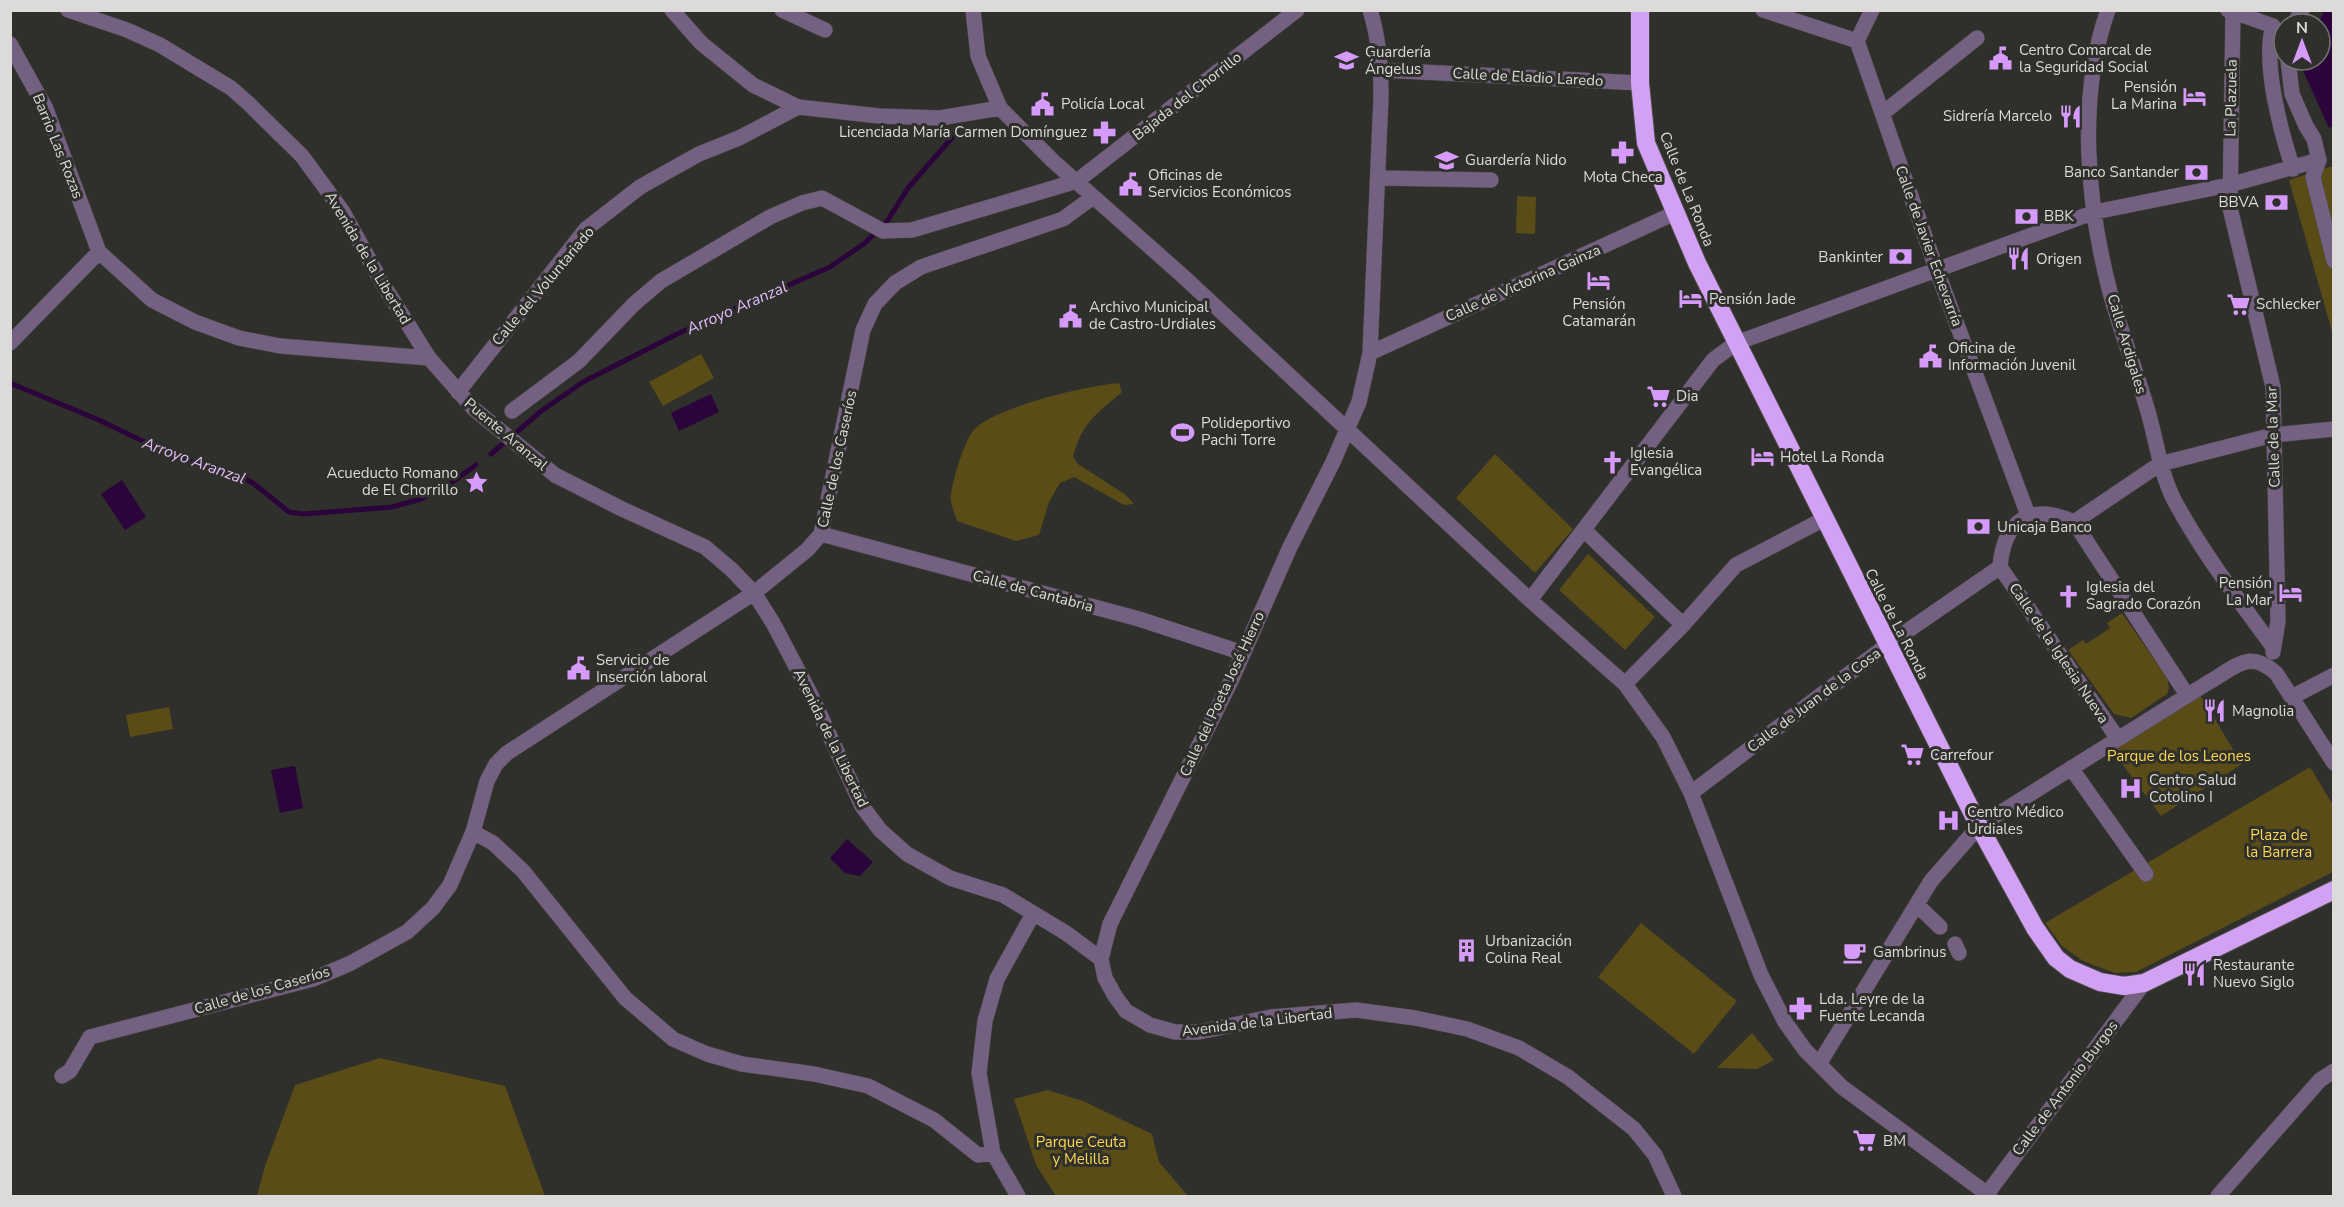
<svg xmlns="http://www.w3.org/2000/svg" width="2344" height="1207" font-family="'Nunito Sans',sans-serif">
	<rect width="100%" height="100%" fill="#2f2f2b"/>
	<path fill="#5a4c17" d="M 2333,166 L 2333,335 L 2289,180 Z
		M 1517,196 L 1536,197 L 1535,234 L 1516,233 Z
		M 701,354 L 714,378 L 663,406 L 649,382 Z
		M 1119,383 L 1122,392 C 1096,414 1082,423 1073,457 L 1078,464 L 1126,495 L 1134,504 L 1124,505 L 1074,477 L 1060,483 L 1049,502 L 1039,535 L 1016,541 L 957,521 C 955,513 949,502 951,494 C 953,479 966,433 978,426 C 1006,405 1084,386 1119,383 Z
		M 1495,454 L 1573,529 L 1535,573 L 1456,498 Z
		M 1588,554 L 1655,617 L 1625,650 L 1559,590 Z
		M 2122,613 L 2167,678 L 2169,688 L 2167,694 L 2131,718 L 2114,714 L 2068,650 L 2083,640 L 2086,644 L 2110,628 L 2107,623 Z
		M 2199,693 L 2242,764 L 2161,816 L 2108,745 Z
		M 169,707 L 173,729 L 130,737 L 126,715 Z
		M 2310,767 L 2333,805 L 2333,872 L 2136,972 L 2115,973 L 2083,961 L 2062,946 L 2045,923 Z
		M 1641,923 L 1737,1001 L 1694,1054 L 1598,977 Z
		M 1752,1033 L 1774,1060 L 1757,1069 L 1717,1068 Z
		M 380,1058 L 505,1086 L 545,1196 L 257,1196 L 265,1166 L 295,1085 Z
		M 1048,1090 L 1083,1101 L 1152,1134 L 1159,1162 L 1188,1196 L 1056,1196 L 1036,1165 L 1014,1099 Z"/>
	<path fill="#2a043b" d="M 2324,11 L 2334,11 L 2334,125 L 2329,128 L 2301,66 L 2303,60 L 2320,60 L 2320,24 L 2318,24 Z
		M 711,394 L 719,412 L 679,431 L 671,413 Z
		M 122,480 L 146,517 L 125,530 L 101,494 Z
		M 295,766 L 303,808 L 280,813 L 271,770 Z
		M 847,839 L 873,862 L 860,876 L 845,873 L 830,858 Z"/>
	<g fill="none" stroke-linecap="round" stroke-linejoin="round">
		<path stroke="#2a043b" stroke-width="5" d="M 10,383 L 99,420 L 163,451 L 207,467 L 234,473 L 253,483 L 289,512 L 304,514 L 392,507 L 421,499 L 451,483 L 476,465
			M 491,454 L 540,412 L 583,382 L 677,334 L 830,267 L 865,243 L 888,220 L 908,188 L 957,132"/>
		<defs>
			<path id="street" d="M 68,10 L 127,30 L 160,45 L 231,88 L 248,103 L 302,156 L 343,212 L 381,281 L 429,358 L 474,409 L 555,475 L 622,509 L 705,547 L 732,570 L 754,593 L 773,623 L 811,695 L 862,806 L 880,830 L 907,854 L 950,878 L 1003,895 L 1066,933 L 1101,959 L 1105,978 L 1115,996 L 1126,1011 L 1150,1025 L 1175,1032 L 1199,1032 L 1271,1017 L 1356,1010 L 1415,1018 L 1467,1029 L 1519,1048 L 1568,1077 L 1634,1129 L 1655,1155 L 1674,1196
				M 672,10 L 701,43 L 753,85 L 798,107 L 879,116 L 940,118 L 1000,108
				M 782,10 L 825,30
				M 973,10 L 978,56 L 1000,108 L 1053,161 L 1185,278 L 1530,600 L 1625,684 L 1663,737 L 1691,793 L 1761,975 L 1785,1022 L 1805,1050 L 1842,1087 L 1990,1196
				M 1763,10 L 1857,41
				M 1872,10 L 1857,41 L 1937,271 L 2028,515
				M 2108,10 C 2077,97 2087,204 2110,292 C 2120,330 2135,367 2146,405 C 2156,436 2159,470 2174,500 C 2202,552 2238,599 2273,647
				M 2228,10 L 2273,26 C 2262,63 2281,132 2293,169
				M 2233,10 L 2230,208 L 2273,387 L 2278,621 L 2273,652
				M 2294,24 L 2302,10
				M 10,44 L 46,109 L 99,252 L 152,300 L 195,322 L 239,338 L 280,346 L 429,358
				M 2288,60 L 2292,94 L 2306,126 L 2314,139 L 2319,160
				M 1381,70 L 1640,83
				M 1883,113 L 1977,38
				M 2319,160 L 2313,177 L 2334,261
				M 1379,178 L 1491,180
				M 10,343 L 99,252
				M 1370,353 L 1675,213
				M 458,392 L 586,229 L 640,187 L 699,154 L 739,138 L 798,107
				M 512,411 L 579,361 L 634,304 L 661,281 L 770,217 L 802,203 L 822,198 L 883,231 L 912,230 L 1077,181 L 1297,10
				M 2074,522 L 2160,464 L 2273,435 L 2334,429
				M 2074,522 L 2187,695
				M 1584,530 L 1683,625
				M 821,534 L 1139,619 L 1243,653
				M 2000,567 L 2118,739
				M 2000,567 C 2004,519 2031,503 2074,522
				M 1530,600 L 1713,360 L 1736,343 L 2095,212 L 2229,185 L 2319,160
				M 1625,684 L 1683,625 L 1736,565 L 1824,519
				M 2292,697 L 2334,675
				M 2071,768 L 2146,874
				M 1691,793 L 1887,645 L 2000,567
				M 473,832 L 493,843 L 523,871 L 625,998 L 673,1039 L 707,1054 L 742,1064 L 814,1074 L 868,1086 L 934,1120 L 978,1155 L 993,1153 L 1018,1196
				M 1917,905 L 1940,927
				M 1955,944 L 1959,953
				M 1101,959 L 1110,924 L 1231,681 L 1290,547 L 1333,462 L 1359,402 L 1370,353 L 1381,97 C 1381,68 1379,38 1370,10
				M 1819,1064 L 1931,881 L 1979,826 L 2209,682 C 2236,667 2248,649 2276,673 L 2334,763
				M 62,1076 L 70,1071 L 90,1037 L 313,979 L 349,964 L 407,932 L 433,908 L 450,885 L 473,832 L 487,781 L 496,764 L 507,753 L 754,593 L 807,550 L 821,534 L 863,330 L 875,304 L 895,283 L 921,267 L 1063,219 L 1093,197
				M 993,1153 L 979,1073 L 985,1021 L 997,979 L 1033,914
				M 1987,1194 L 2144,983
				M 2218,1196 L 2320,1080 L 2334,1071"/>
			<path id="highway" d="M 1640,10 L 1640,83 L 1646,143 L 1697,263 L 1979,826 L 2035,928 L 2056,958 L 2070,969 L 2100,982 L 2124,986 L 2144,983 L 2334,890"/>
		</defs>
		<use href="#street" stroke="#4b4b47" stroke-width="16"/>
		<use href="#highway" stroke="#4b4b47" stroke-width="20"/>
		<use href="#street" stroke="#746081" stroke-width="15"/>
		<use href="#highway" stroke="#d3a1f3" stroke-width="18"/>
	</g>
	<defs>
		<symbol id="civic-bare" viewBox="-9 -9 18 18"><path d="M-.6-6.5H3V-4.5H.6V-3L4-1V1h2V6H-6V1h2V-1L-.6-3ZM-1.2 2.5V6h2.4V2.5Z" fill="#d69bfa" stroke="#2f2f2b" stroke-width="2.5" paint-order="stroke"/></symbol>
		<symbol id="school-bare" viewBox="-9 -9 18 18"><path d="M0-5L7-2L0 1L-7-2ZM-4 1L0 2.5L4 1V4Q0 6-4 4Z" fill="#d69bfa" stroke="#2f2f2b" stroke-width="2.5" paint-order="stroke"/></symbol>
		<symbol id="hotel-bare" viewBox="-9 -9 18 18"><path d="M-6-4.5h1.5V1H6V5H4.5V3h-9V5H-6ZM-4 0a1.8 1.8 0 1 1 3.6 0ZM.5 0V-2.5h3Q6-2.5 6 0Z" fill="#d69bfa" stroke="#2f2f2b" stroke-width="2.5" paint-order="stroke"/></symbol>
		<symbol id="restaurant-bare" viewBox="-9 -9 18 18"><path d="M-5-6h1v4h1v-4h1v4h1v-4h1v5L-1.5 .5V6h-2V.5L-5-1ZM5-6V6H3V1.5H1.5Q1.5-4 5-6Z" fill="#d69bfa" stroke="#2f2f2b" stroke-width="2.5" paint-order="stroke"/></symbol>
		<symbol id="pharmacy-bare" viewBox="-9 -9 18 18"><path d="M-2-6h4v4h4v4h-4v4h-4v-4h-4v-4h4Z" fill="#d69bfa" stroke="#2f2f2b" stroke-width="2.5" paint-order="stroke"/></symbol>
		<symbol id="bank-bare" viewBox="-9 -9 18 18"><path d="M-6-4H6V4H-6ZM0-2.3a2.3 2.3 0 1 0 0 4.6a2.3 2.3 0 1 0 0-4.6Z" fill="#d69bfa" stroke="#2f2f2b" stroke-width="2.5" paint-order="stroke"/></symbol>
		<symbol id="supermarket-bare" viewBox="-9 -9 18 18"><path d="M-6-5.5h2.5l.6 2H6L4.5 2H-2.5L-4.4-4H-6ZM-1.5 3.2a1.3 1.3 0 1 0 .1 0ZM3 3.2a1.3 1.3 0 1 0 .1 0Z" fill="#d69bfa" stroke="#2f2f2b" stroke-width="2.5" paint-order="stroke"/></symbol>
		<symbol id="stadium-bare" viewBox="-9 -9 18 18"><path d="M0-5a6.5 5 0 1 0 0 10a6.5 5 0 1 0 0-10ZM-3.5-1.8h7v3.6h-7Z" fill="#d69bfa" stroke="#2f2f2b" stroke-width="2.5" paint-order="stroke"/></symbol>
		<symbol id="church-bare" viewBox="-9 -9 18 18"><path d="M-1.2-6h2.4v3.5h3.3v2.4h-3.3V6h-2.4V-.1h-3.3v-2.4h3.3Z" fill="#d69bfa" stroke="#2f2f2b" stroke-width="2.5" paint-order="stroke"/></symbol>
		<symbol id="sight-bare" viewBox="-9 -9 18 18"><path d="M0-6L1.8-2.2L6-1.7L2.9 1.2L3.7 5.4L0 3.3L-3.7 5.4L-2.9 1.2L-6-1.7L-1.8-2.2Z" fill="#d69bfa" stroke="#2f2f2b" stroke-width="2.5" paint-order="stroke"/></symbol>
		<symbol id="hospital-bare" viewBox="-9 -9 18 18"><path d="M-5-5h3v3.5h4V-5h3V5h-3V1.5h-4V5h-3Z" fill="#d69bfa" stroke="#2f2f2b" stroke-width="2.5" paint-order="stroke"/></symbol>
		<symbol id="building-bare" viewBox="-9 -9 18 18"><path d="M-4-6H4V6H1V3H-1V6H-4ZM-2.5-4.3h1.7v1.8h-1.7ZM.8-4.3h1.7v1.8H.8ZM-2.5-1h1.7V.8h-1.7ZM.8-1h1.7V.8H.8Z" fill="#d69bfa" stroke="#2f2f2b" stroke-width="2.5" paint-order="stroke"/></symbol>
		<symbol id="cafe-bare" viewBox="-9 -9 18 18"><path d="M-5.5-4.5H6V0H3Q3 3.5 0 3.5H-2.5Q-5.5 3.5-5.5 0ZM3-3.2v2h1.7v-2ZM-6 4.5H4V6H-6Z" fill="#d69bfa" stroke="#2f2f2b" stroke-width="2.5" paint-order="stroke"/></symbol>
	</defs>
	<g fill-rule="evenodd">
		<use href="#civic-bare" x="1984" y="42" width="33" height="33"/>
		<use href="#school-bare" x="1330" y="44" width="33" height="33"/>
		<use href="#hotel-bare" x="2178" y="80" width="33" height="33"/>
		<use href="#civic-bare" x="1026" y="88" width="33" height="33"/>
		<use href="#restaurant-bare" x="2054" y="100" width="33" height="33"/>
		<use href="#pharmacy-bare" x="1088" y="116" width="33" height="33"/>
		<use href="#pharmacy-bare" x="1606" y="136" width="33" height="33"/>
		<use href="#school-bare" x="1430" y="144" width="33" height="33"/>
		<use href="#bank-bare" x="2180" y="156" width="33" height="33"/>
		<use href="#civic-bare" x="1114" y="168" width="33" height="33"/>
		<use href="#bank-bare" x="2260" y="186" width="33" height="33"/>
		<use href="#bank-bare" x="2010" y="200" width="33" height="33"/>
		<use href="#bank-bare" x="1884" y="240" width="33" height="33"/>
		<use href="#restaurant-bare" x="2002" y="242" width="33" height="33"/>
		<use href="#hotel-bare" x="1582" y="264" width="33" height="33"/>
		<use href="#hotel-bare" x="1674" y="282" width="33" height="33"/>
		<use href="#supermarket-bare" x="2222" y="288" width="33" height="33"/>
		<use href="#civic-bare" x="1054" y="300" width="33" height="33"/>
		<use href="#civic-bare" x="1914" y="340" width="33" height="33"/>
		<use href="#supermarket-bare" x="1642" y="380" width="33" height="33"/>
		<use href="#stadium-bare" x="1166" y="416" width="33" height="33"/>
		<use href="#hotel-bare" x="1746" y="440" width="33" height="33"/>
		<use href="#church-bare" x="1596" y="446" width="33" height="33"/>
		<use href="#sight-bare" x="460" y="466" width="33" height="33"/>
		<use href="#bank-bare" x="1962" y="510" width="33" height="33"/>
		<use href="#hotel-bare" x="2274" y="576" width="33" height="33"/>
		<use href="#church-bare" x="2052" y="580" width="33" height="33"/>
		<use href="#civic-bare" x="562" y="652" width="33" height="33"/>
		<use href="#restaurant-bare" x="2198" y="694" width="33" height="33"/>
		<use href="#supermarket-bare" x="1896" y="738" width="33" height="33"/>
		<use href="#hospital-bare" x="2114" y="772" width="33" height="33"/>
		<use href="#hospital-bare" x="1932" y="804" width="33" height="33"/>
		<use href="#building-bare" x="1450" y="934" width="33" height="33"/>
		<use href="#cafe-bare" x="1838" y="936" width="33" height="33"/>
		<use href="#restaurant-bare" x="2178" y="958" width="33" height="33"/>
		<use href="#pharmacy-bare" x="1784" y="992" width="33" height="33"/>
		<use href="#supermarket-bare" x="1848" y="1124" width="33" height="33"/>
	</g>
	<g text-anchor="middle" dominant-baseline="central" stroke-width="6" stroke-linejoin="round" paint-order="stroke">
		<g font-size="15" fill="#dcdbd9" stroke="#2f2f2b" text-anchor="start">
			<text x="2019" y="50">Centro Comarcal de<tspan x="2019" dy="17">la Seguridad Social</tspan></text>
			<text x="1365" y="52">Guardería<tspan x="1365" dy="17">Ángelus</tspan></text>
			<text x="2177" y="87" text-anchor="end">Pensión<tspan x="2177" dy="17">La Marina</tspan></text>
			<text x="1061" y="104">Policía Local</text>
			<text x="2052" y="116" text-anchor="end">Sidrería Marcelo</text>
			<text x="1087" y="132" text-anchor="end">Licenciada María Carmen Domínguez</text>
			<text x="1465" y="160">Guardería Nido</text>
			<text x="2179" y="172" text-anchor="end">Banco Santander</text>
			<text x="1148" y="175">Oficinas de<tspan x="1148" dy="17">Servicios Económicos</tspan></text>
			<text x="1623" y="177" text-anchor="middle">Mota Checa</text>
			<text x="2259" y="202" text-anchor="end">BBVA</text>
			<text x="2044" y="216">BBK</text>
			<text x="1883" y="257" text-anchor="end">Bankinter</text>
			<text x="2036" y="259">Origen</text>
			<text x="1709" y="299">Pensión Jade</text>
			<text x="1599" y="304" text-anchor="middle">Pensión<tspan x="1599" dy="17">Catamarán</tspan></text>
			<text x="2256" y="304">Schlecker</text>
			<text x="1089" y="307">Archivo Municipal<tspan x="1089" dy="17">de Castro-Urdiales</tspan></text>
			<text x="1948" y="348">Oficina de<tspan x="1948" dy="17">Información Juvenil</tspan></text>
			<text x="1676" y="396">Dia</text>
			<text x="1201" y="423">Polideportivo<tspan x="1201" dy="17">Pachi Torre</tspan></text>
			<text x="1630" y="453">Iglesia<tspan x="1630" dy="17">Evangélica</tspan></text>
			<text x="1780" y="457">Hotel La Ronda</text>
			<text x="458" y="473" text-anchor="end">Acueducto Romano<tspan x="458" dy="17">de El Chorrillo</tspan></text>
			<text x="1997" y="527">Unicaja Banco</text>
			<text x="2272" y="583" text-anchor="end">Pensión<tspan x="2272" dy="17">La Mar</tspan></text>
			<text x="2086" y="587">Iglesia del<tspan x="2086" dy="17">Sagrado Corazón</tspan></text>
			<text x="596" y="660">Servicio de<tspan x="596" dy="17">Inserción laboral</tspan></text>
			<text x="2232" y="711">Magnolia</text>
			<text x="1930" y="755">Carrefour</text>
			<text x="2149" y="780">Centro Salud<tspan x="2149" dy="17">Cotolino I</tspan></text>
			<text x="1967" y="812">Centro Médico<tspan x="1967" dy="17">Urdiales</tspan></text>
			<text x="1485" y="941">Urbanización<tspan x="1485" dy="17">Colina Real</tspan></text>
			<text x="1873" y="952">Gambrinus</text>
			<text x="2213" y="965">Restaurante<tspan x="2213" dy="17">Nuevo Siglo</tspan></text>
			<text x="1819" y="999">Lda. Leyre de la<tspan x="1819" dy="17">Fuente Lecanda</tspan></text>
			<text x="1883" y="1141">BM</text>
		</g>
		<g font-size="15" fill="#dcdbd9" stroke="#2f2f2b">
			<text transform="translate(1528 77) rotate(3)">Calle de Eladio Laredo</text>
			<text transform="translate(1187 96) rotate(-38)">Bajada del Chorrillo</text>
			<text transform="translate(2231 98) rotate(-89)">La Plazuela</text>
			<text transform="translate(58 146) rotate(68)">Barrio Las Rozas</text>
			<text transform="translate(1687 189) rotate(68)">Calle de La Ronda</text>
			<text transform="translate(1929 246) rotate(70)">Calle de Javier Echevarría</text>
			<text transform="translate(368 258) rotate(59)">Avenida de la Libertad</text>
			<text transform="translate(1523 283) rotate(-24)">Calle de Victorina Gainza</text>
			<text transform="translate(543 286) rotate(-50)">Calle del Voluntariado</text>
			<text transform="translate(2127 344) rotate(73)">Calle Ardigales</text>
			<text transform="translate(506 434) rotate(40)">Puente Aranzal</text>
			<text transform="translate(2273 437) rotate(-92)">Calle de la Mar</text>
			<text transform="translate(837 459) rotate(-78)">Calle de los Caseríos</text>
			<text transform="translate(1033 591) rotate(15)">Calle de Cantabria</text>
			<text transform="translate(1897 624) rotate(63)">Calle de La Ronda</text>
			<text transform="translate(2059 653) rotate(56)">Calle de la Iglesia Nueva</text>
			<text transform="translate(1222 694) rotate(-65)">Calle del Poeta José Hierro</text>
			<text transform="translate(1814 700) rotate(-37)">Calle de Juan de la Cosa</text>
			<text transform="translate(831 738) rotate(64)">Avenida de la Libertad</text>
			<text transform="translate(262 990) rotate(-16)">Calle de los Caseríos</text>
			<text transform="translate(1257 1022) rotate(-7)">Avenida de la Libertad</text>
			<text transform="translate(2065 1088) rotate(-53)">Calle de Antonio Burgos</text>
		</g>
		<g font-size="15" fill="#fbd84f" stroke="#2f2f2b">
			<text x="2179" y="756">Parque de los Leones</text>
			<text x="2279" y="835">Plaza de<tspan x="2279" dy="17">la Barrera</tspan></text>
			<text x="1081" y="1142">Parque Ceuta<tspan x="1081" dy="17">y Melilla</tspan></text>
		</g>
		<g font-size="16" font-style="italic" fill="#e2bdfb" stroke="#2f2f2b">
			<text transform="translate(737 308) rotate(-24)">Arroyo Aranzal</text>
			<text transform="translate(194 461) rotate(20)">Arroyo Aranzal</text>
		</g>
	</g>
	<rect width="2344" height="1207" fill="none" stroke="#dcdbd9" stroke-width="24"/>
	<g transform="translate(2302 42)"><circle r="28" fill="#2f2f2b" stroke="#747471" stroke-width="1.5"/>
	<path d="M0-4.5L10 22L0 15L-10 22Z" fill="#d69bfa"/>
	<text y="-9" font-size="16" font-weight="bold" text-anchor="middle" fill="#dcdbd9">N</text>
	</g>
</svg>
